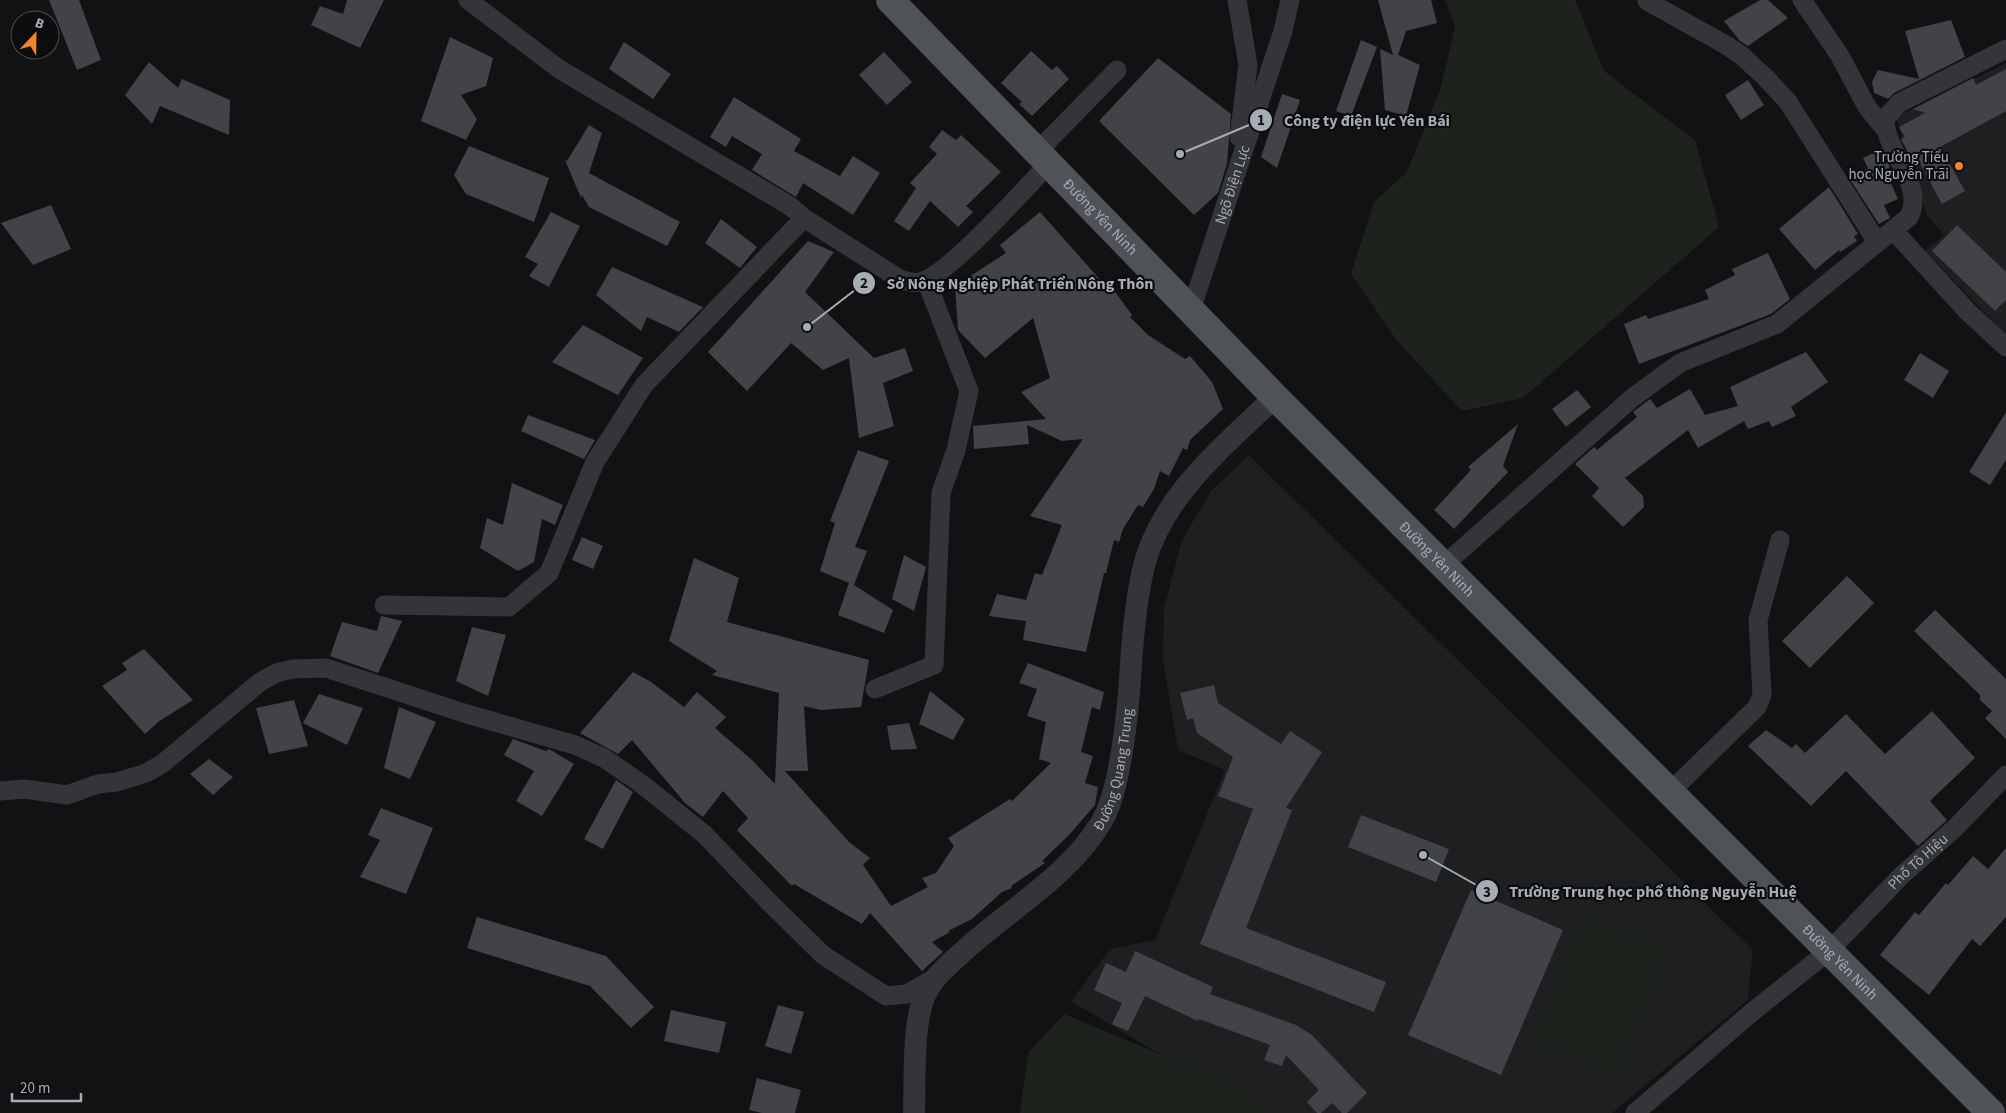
<svg xmlns="http://www.w3.org/2000/svg" width="2006" height="1113" font-family="'Source Sans 3',sans-serif">
	<rect width="100%" height="100%" fill="#121214"/>
	<path fill="#1e1f21" d="M 2006,63 L 2006,335 L 1925,251 L 1944,235 L 1927,215 L 1896,117 Z
		M 1249,455 L 1753,950 L 1748,1000 L 1612,1113 L 1258,1113 L 1071,1001 L 1110,949 L 1155,940 L 1225,770 L 1178,750 L 1163,659 L 1164,608 L 1182,540 L 1211,491 Z"/>
	<path fill="#1d231c" d="M 1445,0 L 1575,0 L 1604,71 L 1695,140 L 1719,227 L 1523,398 L 1462,411 L 1398,342 L 1351,274 L 1374,202 L 1407,172 L 1440,90 L 1455,27 Z
		M 1584,917 L 1668,951 L 1618,1076 L 1534,1042 Z
		M 1064,1014 L 1236,1086 L 1268,1113 L 1020,1113 L 1028,1053 Z"/>
	<path fill="#414347" d="M 49,0 L 79,0 L 101,60 L 77,70 Z
		M 347,0 L 384,0 L 360,48 L 311,25 L 320,6 L 343,14 Z
		M 1378,0 L 1431,0 L 1437,23 L 1406,31 L 1398,55 L 1420,65 L 1406,116 L 1385,110 L 1380,49 L 1393,55 Z
		M 1760,0 L 1768,0 L 1788,18 L 1748,46 L 1740,41 L 1724,21 Z
		M 1951,20 L 1965,57 L 1894,93 L 1888,99 L 1874,93 L 1872,82 L 1878,70 L 1919,79 L 1905,31 Z
		M 450,37 L 493,58 L 486,86 L 461,95 L 477,119 L 466,140 L 421,121 Z
		M 1361,40 L 1377,47 L 1351,116 L 1336,111 Z
		M 624,42 L 671,74 L 653,99 L 609,69 Z
		M 1031,51 L 1052,70 L 1057,66 L 1069,79 L 1032,116 L 1019,104 L 1022,102 L 1001,83 Z
		M 884,52 L 912,82 L 887,105 L 859,75 Z
		M 1158,58 L 1231,114 L 1227,164 L 1218,193 L 1194,215 L 1099,121 Z
		M 149,62 L 178,88 L 182,79 L 230,100 L 229,135 L 160,106 L 152,124 L 125,95 Z
		M 2006,69 L 2006,111 L 1940,147 L 1965,191 L 1942,204 L 1915,154 L 1910,157 L 1901,139 L 1905,137 L 1899,127 L 1925,113 L 1913,109 L 1973,78 L 1976,85 Z
		M 1748,80 L 1764,105 L 1741,120 L 1725,95 Z
		M 1282,94 L 1300,100 L 1277,168 L 1261,157 Z
		M 734,97 L 801,139 L 794,151 L 840,176 L 853,156 L 880,173 L 853,215 L 803,183 L 796,197 L 752,170 L 762,154 L 732,136 L 726,147 L 710,137 Z
		M 589,125 L 602,133 L 589,173 L 680,222 L 667,246 L 589,207 L 582,195 L 581,198 L 565,160 L 567,161 Z
		M 942,130 L 956,140 L 961,135 L 1001,172 L 966,206 L 973,212 L 958,227 L 930,201 L 909,231 L 894,221 L 916,188 L 910,183 L 937,154 L 929,147 Z
		M 469,146 L 549,178 L 534,222 L 466,194 L 454,175 Z
		M 1881,149 L 1890,167 L 1885,170 L 1898,199 L 1884,205 L 1890,218 L 1879,224 L 1849,178 L 1868,168 L 1863,158 Z
		M 1829,187 L 1858,234 L 1854,236 L 1857,241 L 1840,252 L 1839,250 L 1815,270 L 1779,229 Z
		M 51,205 L 71,249 L 33,265 L 1,223 Z
		M 551,212 L 580,226 L 549,287 L 529,276 L 538,264 L 525,257 Z
		M 1040,212 L 1111,292 L 1113,289 L 1132,315 L 1130,317 L 1148,335 L 1185,359 L 1190,356 L 1212,382 L 1223,409 L 1190,440 L 1187,450 L 1183,448 L 1169,476 L 1160,471 L 1154,489 L 1143,507 L 1138,505 L 1123,529 L 1119,542 L 1114,540 L 1106,573 L 1104,573 L 1086,652 L 1023,640 L 1026,621 L 989,616 L 997,594 L 1026,600 L 1035,573 L 1042,575 L 1062,525 L 1030,516 L 1083,439 L 1062,441 L 1027,425 L 1029,444 L 974,449 L 973,426 L 1046,419 L 1021,392 L 1050,378 L 1033,318 L 985,358 L 958,330 L 955,286 L 1006,253 L 1000,245 Z
		M 721,219 L 757,247 L 740,268 L 705,243 Z
		M 1957,225 L 2006,272 L 2006,300 L 1995,311 L 1932,251 Z
		M 808,241 L 834,252 L 805,292 L 874,358 L 905,348 L 913,371 L 883,383 L 894,426 L 859,438 L 849,358 L 823,370 L 791,343 L 747,391 L 708,352 Z
		M 1768,253 L 1790,299 L 1771,314 L 1639,364 L 1624,324 L 1646,315 L 1648,319 L 1709,299 L 1705,290 L 1735,275 L 1732,269 Z
		M 612,267 L 703,307 L 679,332 L 647,317 L 641,331 L 596,295 Z
		M 583,325 L 643,358 L 618,395 L 552,362 Z
		M 1806,352 L 1828,382 L 1791,407 L 1796,416 L 1772,427 L 1769,421 L 1748,429 L 1744,421 L 1698,448 L 1688,430 L 1625,478 L 1643,496 L 1644,507 L 1623,527 L 1592,496 L 1599,488 L 1575,464 L 1594,447 L 1597,450 L 1637,417 L 1633,412 L 1650,399 L 1657,408 L 1690,389 L 1705,415 L 1738,406 L 1730,387 Z
		M 1920,353 L 1949,371 L 1933,398 L 1904,380 Z
		M 1577,390 L 1591,407 L 1566,427 L 1552,409 Z
		M 2006,412 L 2006,460 L 1990,485 L 1969,472 Z
		M 528,415 L 595,440 L 584,459 L 521,431 Z
		M 1518,424 L 1503,466 L 1508,472 L 1454,529 L 1434,510 L 1471,470 L 1468,467 Z
		M 858,450 L 889,461 L 855,547 L 867,551 L 854,585 L 893,610 L 884,633 L 838,615 L 849,583 L 820,571 L 835,523 L 830,521 Z
		M 512,483 L 563,505 L 555,525 L 542,519 L 534,562 L 518,571 L 480,548 L 487,518 L 503,525 Z
		M 582,537 L 603,546 L 593,569 L 572,560 Z
		M 904,555 L 926,567 L 914,611 L 892,599 Z
		M 694,558 L 739,578 L 727,622 L 869,660 L 861,707 L 821,710 L 804,706 L 808,771 L 785,771 L 849,842 L 870,858 L 863,865 L 891,906 L 928,887 L 922,878 L 936,873 L 954,846 L 948,838 L 1010,799 L 1012,801 L 1051,763 L 1039,759 L 1046,722 L 1027,716 L 1037,689 L 1019,683 L 1028,663 L 1104,692 L 1100,710 L 1092,707 L 1081,752 L 1093,756 L 1085,783 L 1098,787 L 1095,805 L 1069,835 L 1042,861 L 1045,863 L 1011,886 L 1012,888 L 1002,892 L 972,919 L 948,931 L 950,932 L 932,942 L 943,952 L 922,971 L 870,913 L 862,924 L 794,884 L 792,886 L 737,830 L 748,818 L 723,791 L 703,817 L 685,803 L 632,740 L 618,754 L 580,733 L 633,672 L 651,682 L 684,707 L 697,692 L 726,717 L 715,728 L 752,760 L 775,784 L 779,693 L 712,675 L 717,671 L 669,641 Z
		M 1847,576 L 1874,603 L 1810,668 L 1782,641 Z
		M 1935,610 L 2006,679 L 2006,739 L 1985,718 L 1992,711 L 1980,700 L 1980,695 L 1914,631 Z
		M 381,616 L 402,621 L 378,673 L 330,656 L 342,622 L 377,631 Z
		M 472,627 L 506,635 L 488,696 L 456,681 Z
		M 144,649 L 193,700 L 158,722 L 145,734 L 102,686 L 127,670 L 122,663 Z
		M 1214,685 L 1218,703 L 1281,744 L 1290,731 L 1322,752 L 1286,808 L 1292,810 L 1246,928 L 1386,982 L 1374,1012 L 1200,944 L 1253,809 L 1218,796 L 1233,757 L 1197,733 L 1193,718 L 1187,720 L 1180,693 Z
		M 930,691 L 965,719 L 953,740 L 919,724 Z
		M 319,694 L 363,708 L 347,745 L 303,723 Z
		M 294,700 L 308,746 L 269,754 L 256,708 Z
		M 399,707 L 436,722 L 410,779 L 384,768 Z
		M 1932,711 L 1975,758 L 1930,801 L 1947,820 L 1918,846 L 1846,771 L 1811,806 L 1748,746 L 1766,730 L 1792,748 L 1796,744 L 1805,753 L 1846,714 L 1885,754 Z
		M 909,723 L 917,749 L 891,750 L 887,726 Z
		M 513,739 L 546,751 L 549,749 L 574,764 L 542,816 L 516,801 L 534,771 L 504,755 Z
		M 209,759 L 233,777 L 213,795 L 190,774 Z
		M 616,780 L 633,792 L 603,849 L 584,839 Z
		M 381,808 L 433,828 L 406,894 L 360,877 L 380,840 L 368,835 Z
		M 1361,815 L 1449,849 L 1436,882 L 1348,847 Z
		M 2006,848 L 2006,917 L 1980,946 L 1972,939 L 1929,995 L 1880,955 L 1915,912 L 1919,915 L 1946,883 L 1948,885 L 1973,856 L 1988,869 Z
		M 1471,890 L 1563,930 L 1501,1075 L 1408,1035 Z
		M 477,917 L 606,956 L 654,1007 L 631,1028 L 590,986 L 467,948 Z
		M 1135,951 L 1213,987 L 1210,994 L 1296,1025 L 1312,1035 L 1367,1093 L 1347,1113 L 1342,1113 L 1332,1103 L 1321,1113 L 1317,1113 L 1307,1102 L 1319,1090 L 1286,1055 L 1282,1066 L 1264,1060 L 1270,1045 L 1199,1019 L 1198,1021 L 1145,996 L 1128,1031 L 1112,1024 L 1122,1003 L 1094,990 L 1106,963 L 1126,972 Z
		M 778,1005 L 804,1012 L 791,1054 L 765,1046 Z
		M 671,1010 L 726,1022 L 719,1053 L 664,1041 Z
		M 757,1078 L 801,1090 L 795,1113 L 762,1113 L 749,1110 Z"/>
	<g fill="none" stroke-linecap="round" stroke-linejoin="round">
		<g stroke="#333539" stroke-width="19">
			<path d="M 468,0 L 559,69 L 790,206 L 804,218 L 898,278 C 905,281 912,284 920,282 C 948,276 1025,188 1049,164"/>
			<path d="M 1237,0 L 1248,65 L 1239,137"/>
			<path d="M 1802,0 L 1840,56 L 1867,107 L 1885,129"/>
			<path d="M 1647,1 L 1726,45 L 1741,55 L 1766,78 L 1788,102 L 1877,242"/>
			<path d="M 1037,152 L 1117,70"/>
			<path d="M 1893,230 L 1968,312 L 2006,347"/>
			<path id="s1" d="M 1191,310 L 1283,31 L 1290,0"/>
			<path d="M 1444,565 L 1632,398 L 1680,363 L 1777,324 L 1909,217 C 1926,185 1884,150 1885,119 L 1899,103 L 2006,49"/>
			<path d="M 384,605 L 509,607 L 549,573 L 595,462 L 644,385 L 804,218"/>
			<path d="M 875,689 L 934,665 L 941,493 L 956,450 L 969,391 L 926,280"/>
			<path d="M 0,791 L 24,789 L 67,795 L 98,784 L 117,782 L 146,773 L 162,764 L 260,682 L 276,673 L 293,669 L 326,668 L 467,714 L 575,745 L 604,758 L 643,785 L 704,834 L 769,902 L 823,955 L 886,996 L 907,994 L 933,979"/>
			<path d="M 1670,792 L 1757,707 L 1762,695 L 1758,620 L 1780,540"/>
			<path id="s2" d="M 1635,1113 L 1751,1013 L 1830,950 L 1901,876 L 1955,828 L 2006,775"/>
		</g>
		<path stroke="#333539" stroke-width="22" id="s3" d="M 914,1113 C 915,1082 913,1032 922,1003 C 930,978 949,965 967,948 C 1013,907 1070,875 1102,821 C 1119,792 1126,727 1129,692 C 1132,652 1134,609 1143,570 C 1159,498 1224,446 1275,397"/>
		<path stroke="#4f5358" stroke-width="28" id="s4" d="M 890,0 L 1275,397 L 1991,1113"/>
	</g>
	<circle fill="#ef842f" stroke="#0d0d0f" stroke-width="2" cx="1959" cy="166" r="5"/>
	<g text-anchor="middle" dominant-baseline="central" stroke-width="4.5" stroke-linejoin="round" paint-order="stroke">
		<g font-size="15" fill="#a4acb4" stroke="#0d0d0f" text-anchor="end">
			<text x="1949" y="157">Trường Tiểu<tspan x="1949" dy="17">học Nguyễn Trãi</tspan></text>
		</g>
		<g font-size="15" fill="#a4acb4" stroke="#0d0d0f">
			<text stroke="none"><textPath href="#s1" startOffset="132">Ngõ Điện Lực</textPath></text>
			<text stroke="none"><textPath href="#s4" startOffset="302">Đường Yên Ninh</textPath></text>
			<text stroke="none"><textPath href="#s4" startOffset="782">Đường Yên Ninh</textPath></text>
			<text stroke="none"><textPath href="#s3" startOffset="422">Đường Quang Trung</textPath></text>
			<text stroke="none"><textPath href="#s2" startOffset="379">Phố Tô Hiệu</textPath></text>
			<text stroke="none"><textPath href="#s4" startOffset="1352">Đường Yên Ninh</textPath></text>
		</g>
	</g>
	<path fill="none" stroke="#a4acb4" stroke-width="2" d="M1180 154L1261 120M807 327L864 283M1423 855L1487 891"/>
	<g fill="#a4acb4" stroke="#0d0d0f" stroke-width="2">
		<circle cx="1180" cy="154" r="5"/>
		<circle cx="807" cy="327" r="5"/>
		<circle cx="1423" cy="855" r="5"/>
		<circle cx="1261" cy="120" r="12"/>
		<circle cx="864" cy="283" r="12"/>
		<circle cx="1487" cy="891" r="12"/>
	</g>
	<g font-size="15" text-anchor="middle" font-weight="bold" fill="#111">
		<text x="1261" y="125">1</text>
		<text x="864" y="288">2</text>
		<text x="1487" y="897">3</text>
	</g>
	<g font-size="16" text-anchor="middle" font-weight="bold" fill="#a4acb4" stroke="#0d0d0f" stroke-width="4.5" stroke-linejoin="round" paint-order="stroke">
		<text x="1367" y="126">Công ty điện lực Yên Bái</text>
		<text x="1020" y="289">Sở Nông Nghiệp Phát Triển Nông Thôn</text>
		<text x="1653" y="897">Trường Trung học phổ thông Nguyễn Huệ</text>
	</g>
	<g transform="translate(35 35) rotate(22)"><circle r="24" fill="#0d0d0f" stroke="#494d51"/>
	<path d="M0-4L9 19L0 12L-9 19Z" fill="#ef842f"/>
	<text y="-8" font-size="14" font-weight="bold" text-anchor="middle" fill="#a4acb4">B</text>
	</g>
	<path d="M12 1093v8h69v-8" fill="none" stroke="#a4acb4" stroke-width="2.5"/>
	<text x="20" y="1093" font-size="15" fill="#a4acb4" stroke="#0d0d0f" stroke-width="4" paint-order="stroke">20 m</text>
</svg>
